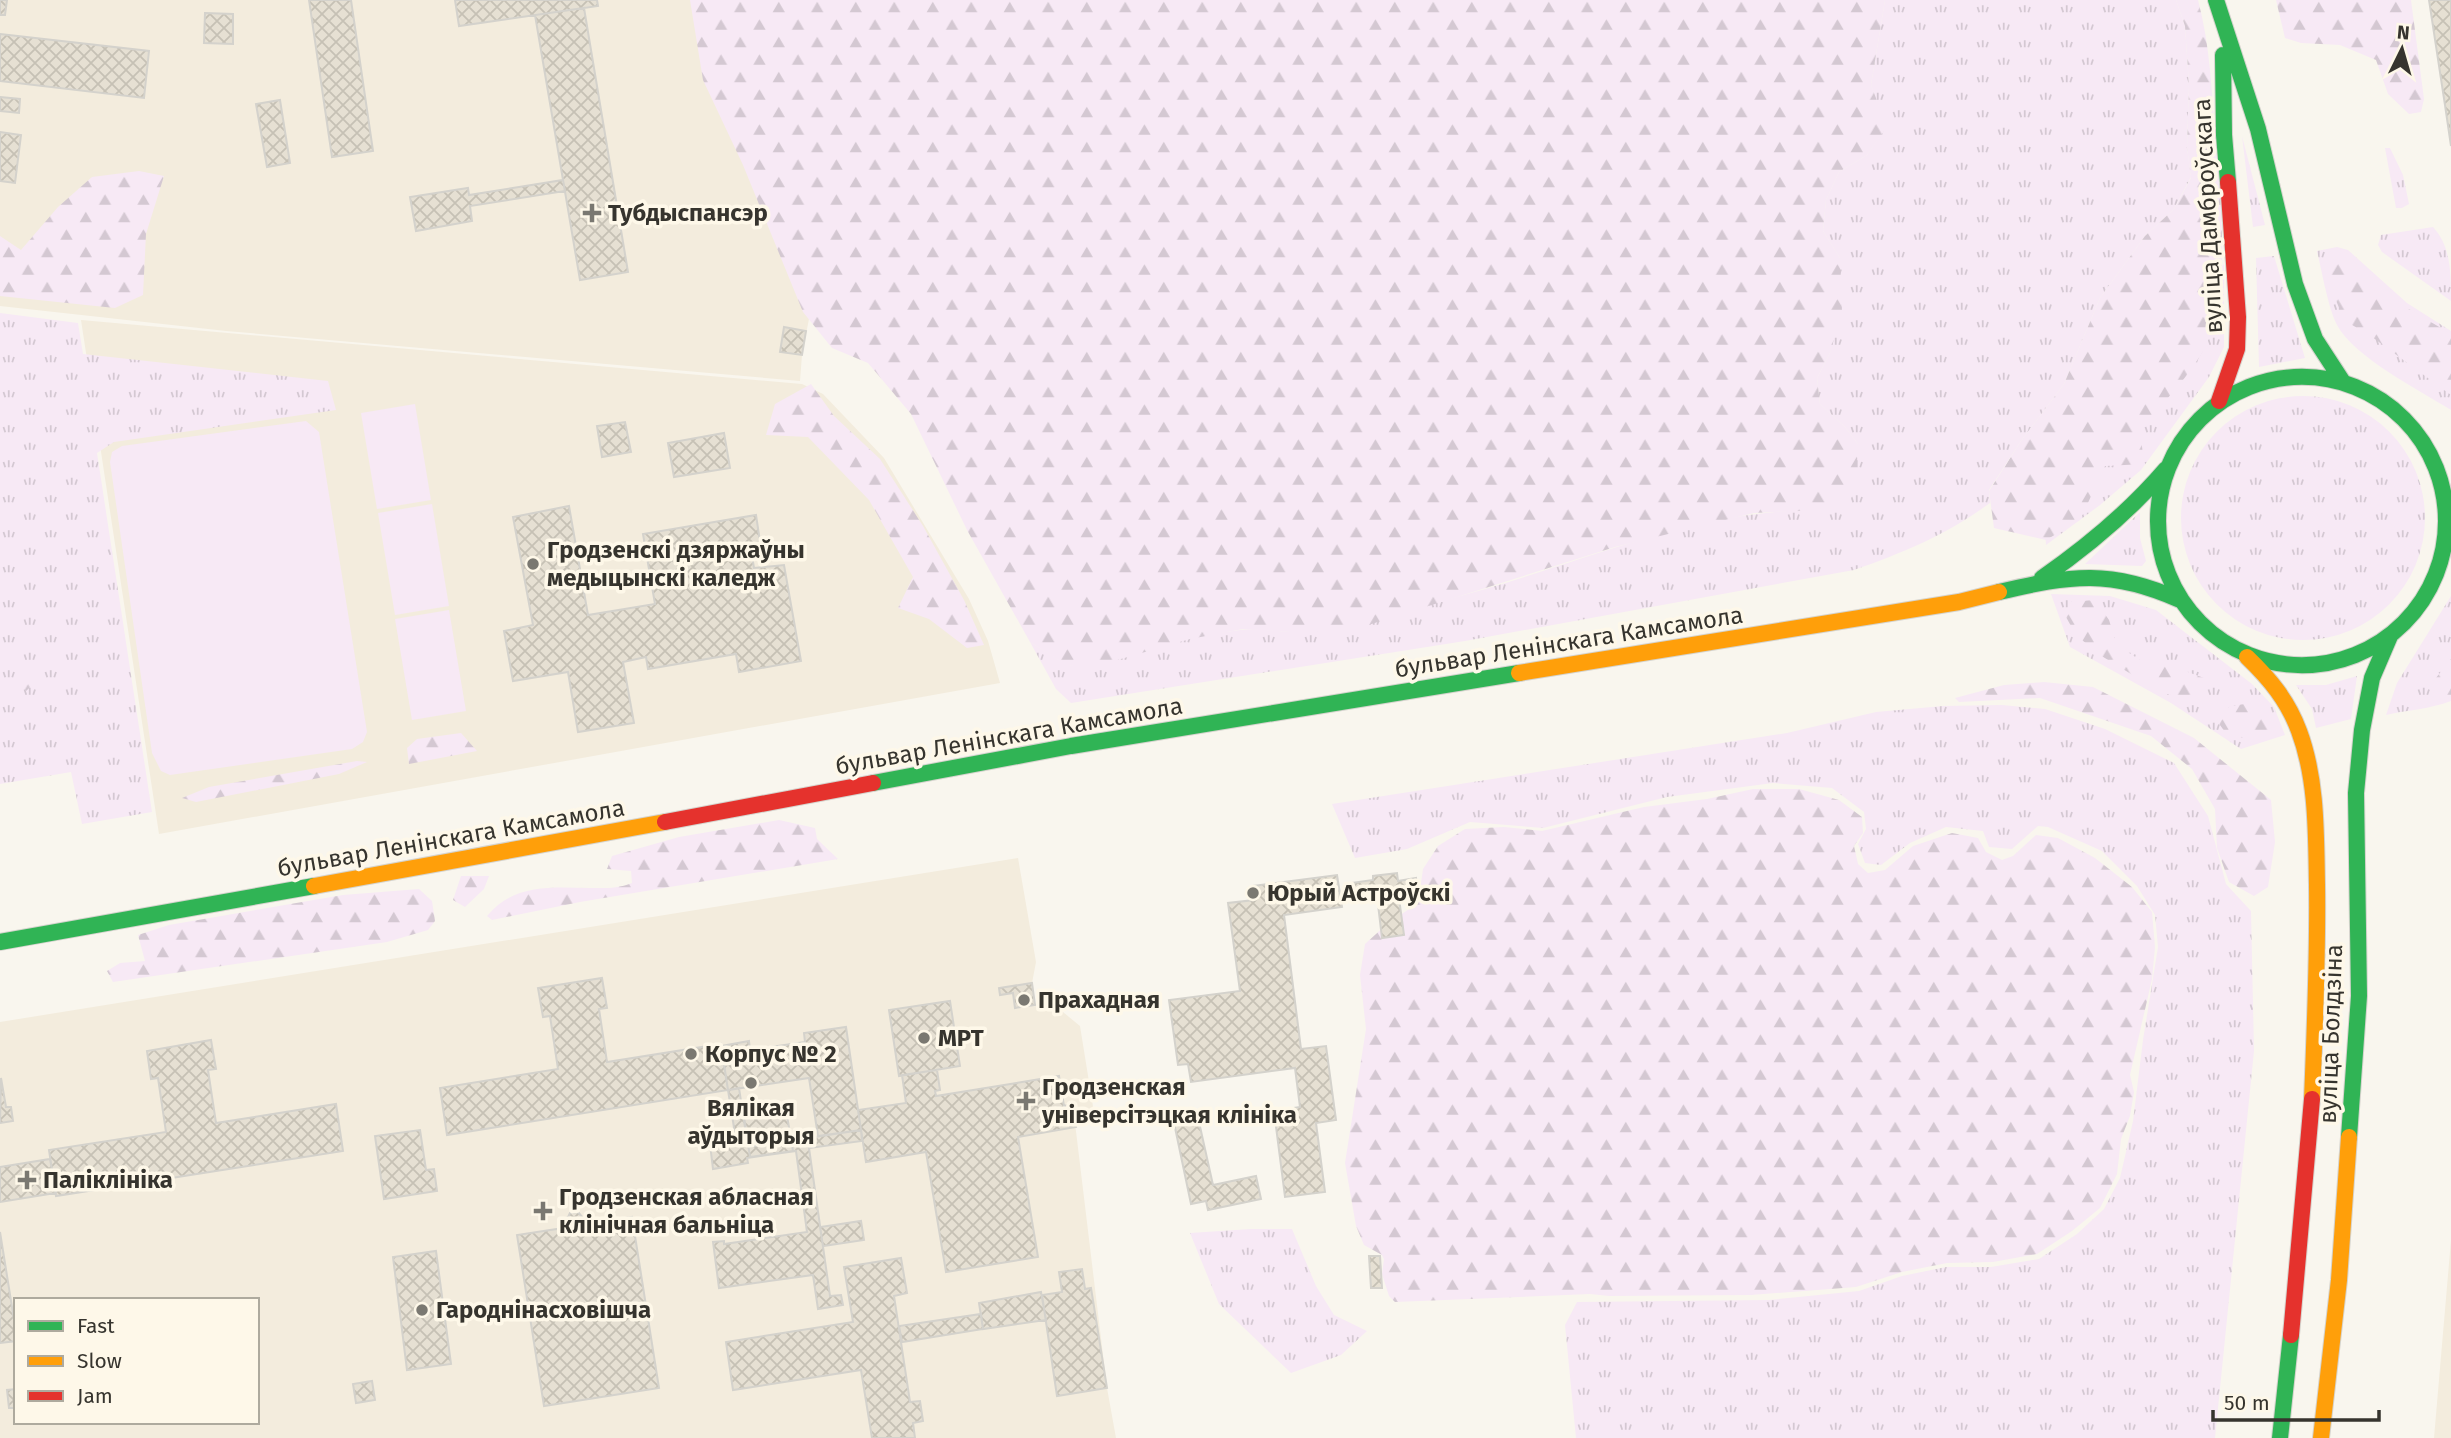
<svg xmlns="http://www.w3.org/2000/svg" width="2451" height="1438" font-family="'Fira Sans',sans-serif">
	<defs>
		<pattern id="grass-tufts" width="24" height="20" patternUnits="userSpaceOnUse" patternTransform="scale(1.75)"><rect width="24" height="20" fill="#f7e9f5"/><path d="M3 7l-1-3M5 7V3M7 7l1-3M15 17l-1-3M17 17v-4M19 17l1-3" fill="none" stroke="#d4c8d2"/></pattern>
		<pattern id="forest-firs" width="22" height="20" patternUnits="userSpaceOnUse" patternTransform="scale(1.75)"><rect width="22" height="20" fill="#f7e9f5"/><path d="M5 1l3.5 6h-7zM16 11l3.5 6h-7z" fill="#d4c8d2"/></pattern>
		<pattern id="building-cross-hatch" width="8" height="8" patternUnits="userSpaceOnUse" patternTransform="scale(1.75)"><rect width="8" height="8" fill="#e6e0d3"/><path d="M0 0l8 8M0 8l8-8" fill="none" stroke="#c6c1b5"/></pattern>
	</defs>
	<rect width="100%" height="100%" fill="#f9f6ee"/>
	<path fill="#f3ecdd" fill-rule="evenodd" d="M 0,0 L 814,0 L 813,298 L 802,355 L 800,381 L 226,331 L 0,306 Z
		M 81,320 L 802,384 L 823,394 L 884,458 L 969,599 L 988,641 L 1000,683 L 159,834 Z
		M 1018,858 L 1036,962 L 1032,983 L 1035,1004 L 1052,1003 L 1080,1026 L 1095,1119 L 1075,1123 L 1107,1388 L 1116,1438 L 0,1438 L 0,1022 ZM 16,1300 L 257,1300 L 257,1422 L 16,1422 Z
		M 2451,1240 L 2451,1438 L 2434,1438 Z"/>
	<path fill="url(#grass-tufts)" d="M 1885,0 L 2176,0 L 2185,26 L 2189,85 L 2187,147 L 2191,177 L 2174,209 L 2145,236 L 2100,298 L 2064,384 L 2021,441 L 1989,490 L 1990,503 C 1946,535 1905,552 1854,570 L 1465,641 L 1071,703 L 1056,689 L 1030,642 L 1069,666 C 1125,653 1183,637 1240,630 C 1267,627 1293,636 1320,630 C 1375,617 1431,605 1485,589 C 1595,557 1703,509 1820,510 L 1858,444 L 1845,427 L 1820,404 L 1817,378 L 1830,353 L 1840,258 L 1823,231 L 1826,200 L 1839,172 L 1867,155 L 1886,127 L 1871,85 Z
		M 2242,136 L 2265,225 L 2253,227 Z
		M 2385,148 L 2390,148 L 2403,175 L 2409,204 L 2402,208 L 2396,208 Z
		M 2433,227 C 2451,246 2451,274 2451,301 L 2382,252 L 2378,245 L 2381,235 Z
		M 2337,247 L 2348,250 L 2407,303 L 2451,331 L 2451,410 C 2419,390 2354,357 2337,325 C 2328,307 2322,272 2317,251 Z
		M 2274,256 L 2305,358 L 2259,367 L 2256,258 Z
		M 2224,264 L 2224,347 L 2209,377 L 2141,470 L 2100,505 L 2046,545 L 2043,494 Z
		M 0,313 L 78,323 L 83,354 L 328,381 L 336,410 L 114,442 L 97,453 L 152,812 L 82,824 L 71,772 L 0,784 Z
		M2181 518a122 122 0 1 1 244 0a122 122 0 1 1-244 0Z
		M 2140,512 L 2140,538 L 2146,561 L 2142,566 L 2085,564 Z
		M 2051,594 L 2110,596 L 2156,610 L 2252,684 L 2274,707 L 2285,735 L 2241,749 L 2171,703 L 2070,647 Z
		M 2451,596 L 2451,701 C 2430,709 2408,710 2386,715 L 2397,683 Z
		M 2357,676 L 2351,719 L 2316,728 L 2312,709 L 2296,685 L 2326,685 Z
		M 2002,705 L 2045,709 L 2105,729 L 2174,763 L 2208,816 L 2226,884 L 2251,911 L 2254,1051 L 2215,1438 L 1576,1438 L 1565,1325 L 1577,1302 L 1769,1300 L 1859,1291 L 1902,1276 L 1946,1267 L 1991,1267 L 2039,1259 L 2077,1234 L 2104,1209 L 2120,1178 L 2133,1121 L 2143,1040 L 2158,947 L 2155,915 L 2137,886 L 2102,851 L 2048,827 L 2038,826 L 2012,849 L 1989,847 L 1983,831 L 1946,827 L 1910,843 L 1881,865 L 1865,863 L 1858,844 L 1866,829 L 1864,812 L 1832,788 L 1773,783 L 1667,797 L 1543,828 L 1470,822 L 1407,849 L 1355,858 L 1332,804 L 1787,733 L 1876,712 L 1943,706 Z
		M 1251,1229 L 1292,1229 L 1316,1286 L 1334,1315 L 1367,1331 L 1341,1355 L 1291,1373 L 1219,1304 L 1190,1233 Z"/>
	<path fill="url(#forest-firs)" d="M 690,0 L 1885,0 L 1871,85 L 1887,127 L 1867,155 L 1839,172 L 1826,200 L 1823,231 L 1840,258 L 1842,312 L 1830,353 L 1817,378 L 1820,404 L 1845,427 L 1858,444 L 1856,482 L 1851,499 L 1820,510 L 1754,513 L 1615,547 L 1362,627 L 1306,633 L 1243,629 L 1190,639 L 1107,663 L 1068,666 L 1030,642 L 967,530 L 911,414 L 868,363 L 832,348 L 803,312 L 743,165 L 703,80 Z
		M 2176,0 L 2198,0 C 2210,45 2212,92 2215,138 C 2220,196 2232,292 2206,345 C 2193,372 2161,406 2140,429 L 2144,464 L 2105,466 L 2080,520 L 2046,540 L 1994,528 L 1989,491 L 2021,441 L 2064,384 L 2100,298 L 2145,236 L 2174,209 L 2191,178 L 2187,147 L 2189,85 L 2185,26 Z
		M 2276,0 L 2411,0 L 2424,99 L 2421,112 L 2409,114 L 2388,94 L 2376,60 L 2340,45 L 2301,43 L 2285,38 Z
		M 139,171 L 164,176 L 146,234 L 143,295 L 115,308 L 0,296 L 0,236 L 21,250 L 58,207 L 92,177 Z
		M 2342,250 L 2397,302 L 2446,331 L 2451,337 L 2451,395 L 2368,334 L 2345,321 L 2326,278 L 2330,261 Z
		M 811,384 L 834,416 L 880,459 L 923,526 L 964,600 L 984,645 L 967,648 L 929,619 L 898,608 L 913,577 L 869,500 L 808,437 L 766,435 L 775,404 Z
		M 2095,600 L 2109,620 L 2117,645 L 2146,664 L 2169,665 L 2204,678 L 2190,699 L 2162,693 L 2100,655 L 2076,635 L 2066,617 L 2069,602 Z
		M 2451,659 L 2451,695 L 2443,701 L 2428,688 Z
		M 28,666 L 40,678 L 26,691 L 15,676 Z
		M 2044,682 L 2093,687 L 2194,738 L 2271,800 L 2275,842 L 2268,887 L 2254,896 L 2229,882 L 2217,848 L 2215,809 L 2192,769 L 2151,736 L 2040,698 L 1959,702 L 1955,698 L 2004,685 Z
		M 2245,704 L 2272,726 C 2261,742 2246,738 2228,736 L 2217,721 L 2230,706 Z
		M 461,733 L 477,751 L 409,764 L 407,748 L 417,739 Z
		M 357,761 L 367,762 L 339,774 L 196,802 L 182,798 L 209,787 Z
		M 1753,789 L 1799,789 L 1839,800 L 1862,817 L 1863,833 L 1854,846 L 1858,864 L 1868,873 L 1885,870 L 1913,846 L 1952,833 L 1978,838 L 1986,852 L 2002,860 L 2013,856 L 2036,835 L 2058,838 L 2095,858 L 2132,887 L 2152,912 L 2155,947 L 2152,979 L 2130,1075 L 2134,1092 L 2130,1116 L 2121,1139 L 2117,1174 L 2100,1208 L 2072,1231 L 2037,1254 L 1993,1262 L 1947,1263 L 1902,1272 L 1856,1287 L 1751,1295 L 1609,1296 L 1590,1294 L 1395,1302 L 1389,1296 L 1382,1274 L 1384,1259 L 1382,1255 L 1364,1245 L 1356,1226 L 1345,1163 L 1366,1029 L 1360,975 L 1365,944 L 1387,924 L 1415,905 L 1420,890 L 1423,869 L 1438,846 L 1465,829 L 1504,827 L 1542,831 L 1644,807 L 1707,799 Z
		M 779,820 L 815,828 L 817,839 L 838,859 L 580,902 L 492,920 L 487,916 C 513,884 550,887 589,888 C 604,888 617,889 632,883 L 631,871 L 607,869 L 612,856 L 679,837 Z
		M 461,876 L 489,876 L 484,889 L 465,907 L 453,900 Z
		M 419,889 L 432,901 L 435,921 L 428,930 L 387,942 L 113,982 L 107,971 L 120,963 L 145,961 L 138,935 L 169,925 L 343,895 Z"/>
	<path fill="#f7e9f5" d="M 415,404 L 431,500 L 377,509 L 361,413 Z
		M 306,421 L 319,432 L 367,732 L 363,742 L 352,749 L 170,775 L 161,771 L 152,753 L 110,462 L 112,452 L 122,446 Z
		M 432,504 L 449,606 L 395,615 L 378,513 Z
		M 449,610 L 466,711 L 412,720 L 395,619 Z"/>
	<path fill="url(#building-cross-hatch)" stroke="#d4d2cc" stroke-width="2" d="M 0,0 L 7,0 L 5,15 L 0,15 Z
		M 309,0 L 351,0 L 373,151 L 332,157 Z
		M 455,0 L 597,0 L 598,6 L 459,26 Z
		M 2429,0 L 2451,0 L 2451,146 L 2445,105 Z
		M 584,8 L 628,272 L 580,280 L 535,15 Z
		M 205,13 L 233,14 L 233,44 L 204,43 Z
		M 0,34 L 149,51 L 144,98 L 0,81 Z
		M 0,97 L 20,99 L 19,113 L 0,111 Z
		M 280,100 L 290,163 L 267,167 L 256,104 Z
		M 0,132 L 21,135 L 15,183 L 0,181 Z
		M 563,180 L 565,191 L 470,206 L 472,221 L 416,231 L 410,197 L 468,188 L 469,195 Z
		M 784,327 L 806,331 L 802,355 L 780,352 Z
		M 625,422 L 631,452 L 602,457 L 597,426 Z
		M 724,433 L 730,468 L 674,477 L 668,443 Z
		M 569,506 L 588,615 L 655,604 L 643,534 L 756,515 L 761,548 L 751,550 L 754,568 L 784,565 L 801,661 L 739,672 L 736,654 L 648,669 L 646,657 L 623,662 L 634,723 L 578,732 L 568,672 L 513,681 L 504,631 L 533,625 L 513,517 Z
		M 1397,873 L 1398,881 L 1416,878 L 1417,888 L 1398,891 L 1404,935 L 1382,938 L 1377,896 L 1353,899 L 1351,883 L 1373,880 L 1373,876 Z
		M 1337,875 L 1342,907 L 1284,915 L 1301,1049 L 1326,1046 L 1336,1120 L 1316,1123 L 1325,1192 L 1285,1197 L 1274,1111 L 1300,1107 L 1295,1068 L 1191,1082 L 1188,1064 L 1178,1065 L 1169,1000 L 1240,991 L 1228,903 L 1254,900 L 1252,886 Z
		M 602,978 L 607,1008 L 599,1009 L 607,1062 L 721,1044 L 728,1090 L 447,1135 L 440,1088 L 558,1069 L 550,1016 L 543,1017 L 538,988 Z
		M 1032,983 L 1035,1005 L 1015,1008 L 1013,993 L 1000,995 L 999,988 Z
		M 950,1001 L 960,1066 L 899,1076 L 889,1010 Z
		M 846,1027 L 861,1130 L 818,1136 L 809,1078 L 728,1090 L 721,1046 L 749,1041 L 750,1050 L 805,1042 L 804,1033 Z
		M 211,1040 L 216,1069 L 208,1070 L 216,1123 L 336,1104 L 343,1151 L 56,1196 L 49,1150 L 166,1132 L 158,1078 L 151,1079 L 147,1051 Z
		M 937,1070 L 940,1090 L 935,1091 L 936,1096 L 1059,1076 L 1064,1106 L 1072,1104 L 1076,1127 L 1018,1137 L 1038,1257 L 946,1272 L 926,1152 L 866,1162 L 858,1110 L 906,1103 L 902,1075 Z
		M 1,1078 L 6,1107 L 11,1107 L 13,1121 L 0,1123 Z
		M 739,1088 L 748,1147 L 861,1130 L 862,1141 L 809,1148 L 830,1296 L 841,1295 L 843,1305 L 818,1309 L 813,1275 L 719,1288 L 713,1242 L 724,1241 L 724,1244 L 807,1232 L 796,1151 L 747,1158 L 748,1163 L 713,1169 L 710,1144 L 717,1143 L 716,1137 L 735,1134 L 728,1090 Z
		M 785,1104 L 793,1151 L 750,1157 L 743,1110 Z
		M 1197,1113 L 1213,1185 L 1256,1176 L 1261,1199 L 1208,1210 L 1206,1201 L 1191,1204 L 1173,1118 Z
		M 420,1130 L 426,1170 L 434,1169 L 437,1191 L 384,1199 L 375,1136 Z
		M 50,1159 L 56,1193 L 0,1202 L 0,1167 Z
		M 578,1212 L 588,1224 L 632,1217 L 659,1388 L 544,1406 L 517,1235 L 563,1228 L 570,1213 Z
		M 861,1221 L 864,1240 L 823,1246 L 820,1227 Z
		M 0,1232 L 16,1332 L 16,1341 L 0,1343 Z
		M 436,1251 L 451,1364 L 407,1370 L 393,1257 Z
		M 1369,1256 L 1380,1256 L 1382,1288 L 1371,1288 Z
		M 901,1258 L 907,1293 L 894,1296 L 910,1402 L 920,1401 L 923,1421 L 913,1423 L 915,1438 L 872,1438 L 861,1370 L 733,1390 L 726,1342 L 853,1322 L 844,1267 Z
		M 1082,1269 L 1085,1289 L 1091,1288 L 1107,1388 L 1057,1396 L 1042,1295 L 1062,1292 L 1059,1272 Z
		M 1041,1292 L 1046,1320 L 983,1329 L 979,1303 Z
		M 981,1314 L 983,1329 L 902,1342 L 899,1326 Z
		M 372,1381 L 375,1400 L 356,1403 L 353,1384 Z
		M 16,1389 L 16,1408 L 9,1408 L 7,1390 Z"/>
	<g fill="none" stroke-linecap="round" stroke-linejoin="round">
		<defs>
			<path id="fast" d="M 2216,0 L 2258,129 L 2295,284 L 2315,339 L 2343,382
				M 2223,55 L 2224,135 L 2228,182
				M2158 521a144 144 0 1 1 288 0a144 144 0 1 1-288 0Z
				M 2042,578 C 2088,546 2130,511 2166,469
				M 1999,592 C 2071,575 2111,569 2180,600
				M 873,783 L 1071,746 L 1519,673
				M 0,942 L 314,886
				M 2349,1137 L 2359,996 L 2356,793 L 2362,730 L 2372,678 L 2390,636
				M 2280,1438 L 2291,1335"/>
			<path id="slow" d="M 2247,657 C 2270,679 2288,701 2299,731 C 2317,779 2316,833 2317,885 C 2318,956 2315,1028 2312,1099
				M 1519,673 L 1959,602 L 1999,592
				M 314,886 L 665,822
				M 2321,1438 L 2339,1280 L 2349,1137"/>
			<path id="jam" d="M 2219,401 L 2237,349 L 2238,317 L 2228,182
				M 665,822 L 873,783
				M 2291,1335 L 2312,1099"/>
		</defs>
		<use href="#fast" stroke="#d5d3cd" stroke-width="18"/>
		<use href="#slow" stroke="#d5d3cd" stroke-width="18"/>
		<use href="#jam" stroke="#d5d3cd" stroke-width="18"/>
		<use href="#fast" stroke="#30b455" stroke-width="16"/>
		<use href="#slow" stroke="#ff9f0a" stroke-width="16"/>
		<use href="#jam" stroke="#e5322d" stroke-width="16"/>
	</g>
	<g fill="#7a7871" stroke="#fef8e9" stroke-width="2.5">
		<path d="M588.5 202.5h7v7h7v7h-7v7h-7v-7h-7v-7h7z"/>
		<circle cx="533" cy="564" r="7"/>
		<circle cx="1253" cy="893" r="7"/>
		<circle cx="1024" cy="1000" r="7"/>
		<circle cx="924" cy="1038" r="7"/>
		<circle cx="691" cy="1054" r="7"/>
		<circle cx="751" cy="1083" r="7"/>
		<path d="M1022.5 1090.5h7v7h7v7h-7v7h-7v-7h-7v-7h7z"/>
		<path d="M23.5 1169.5h7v7h7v7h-7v7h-7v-7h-7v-7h7z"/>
		<path d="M539.5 1200.5h7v7h7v7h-7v7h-7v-7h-7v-7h7z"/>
		<circle cx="422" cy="1310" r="7"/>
	</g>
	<g text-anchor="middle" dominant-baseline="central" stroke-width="7" stroke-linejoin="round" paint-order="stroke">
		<g font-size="24" font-weight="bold" fill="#36342e" stroke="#fef8e9" text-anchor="start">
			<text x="608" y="213">Тубдыспансэр</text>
			<text x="547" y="550">Гродзенскі дзяржаўны<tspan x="547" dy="28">медыцынскі каледж</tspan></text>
			<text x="1267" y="893">Юрый Астроўскі</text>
			<text x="1038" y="1000">Прахадная</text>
			<text x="938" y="1038">МРТ</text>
			<text x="705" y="1054">Корпус № 2</text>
			<text x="1042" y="1087">Гродзенская<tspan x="1042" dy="28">універсітэцкая клініка</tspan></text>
			<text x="751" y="1108" text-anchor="middle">Вялікая<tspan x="751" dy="28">аўдыторыя</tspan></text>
			<text x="43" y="1180">Паліклініка</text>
			<text x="559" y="1197">Гродзенская абласная<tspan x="559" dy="28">клінічная бальніца</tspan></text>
			<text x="436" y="1310">Гароднінасховішча</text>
		</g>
		<g font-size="24" fill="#36342e" stroke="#fef8e9">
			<text transform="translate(2208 216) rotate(-93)">вуліца Дамброўскага</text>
			<text transform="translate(1569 642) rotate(-9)">бульвар Ленінскага Камсамола</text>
			<text transform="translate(1009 736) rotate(-10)">бульвар Ленінскага Камсамола</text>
			<text transform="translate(451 838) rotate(-10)">бульвар Ленінскага Камсамола</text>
			<text transform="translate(2331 1034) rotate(-88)">вуліца Болдзіна</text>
		</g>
	</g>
	<rect x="14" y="1298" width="245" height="126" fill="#fef8e9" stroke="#aeaa9e" stroke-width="2"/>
	<rect x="28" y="1321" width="35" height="10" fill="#30b455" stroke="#aeaa9e" stroke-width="2"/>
	<text x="77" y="1333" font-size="21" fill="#36342e">Fast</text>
	<rect x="28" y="1356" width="35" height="10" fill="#ff9f0a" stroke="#aeaa9e" stroke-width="2"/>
	<text x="77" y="1368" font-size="21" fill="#36342e">Slow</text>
	<rect x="28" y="1391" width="35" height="10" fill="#e5322d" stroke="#aeaa9e" stroke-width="2"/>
	<text x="77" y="1403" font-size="21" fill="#36342e">Jam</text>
	<g transform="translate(2402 49) rotate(5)" stroke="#fef8e9" stroke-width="5" paint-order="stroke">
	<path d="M0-5L12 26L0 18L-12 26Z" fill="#36342e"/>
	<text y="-10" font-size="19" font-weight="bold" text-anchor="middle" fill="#36342e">N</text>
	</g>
	<path d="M2213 1410v10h166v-10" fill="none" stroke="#36342e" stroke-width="3.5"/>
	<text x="2224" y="1410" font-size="21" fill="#36342e" stroke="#fef8e9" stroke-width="5" paint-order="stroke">50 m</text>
</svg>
